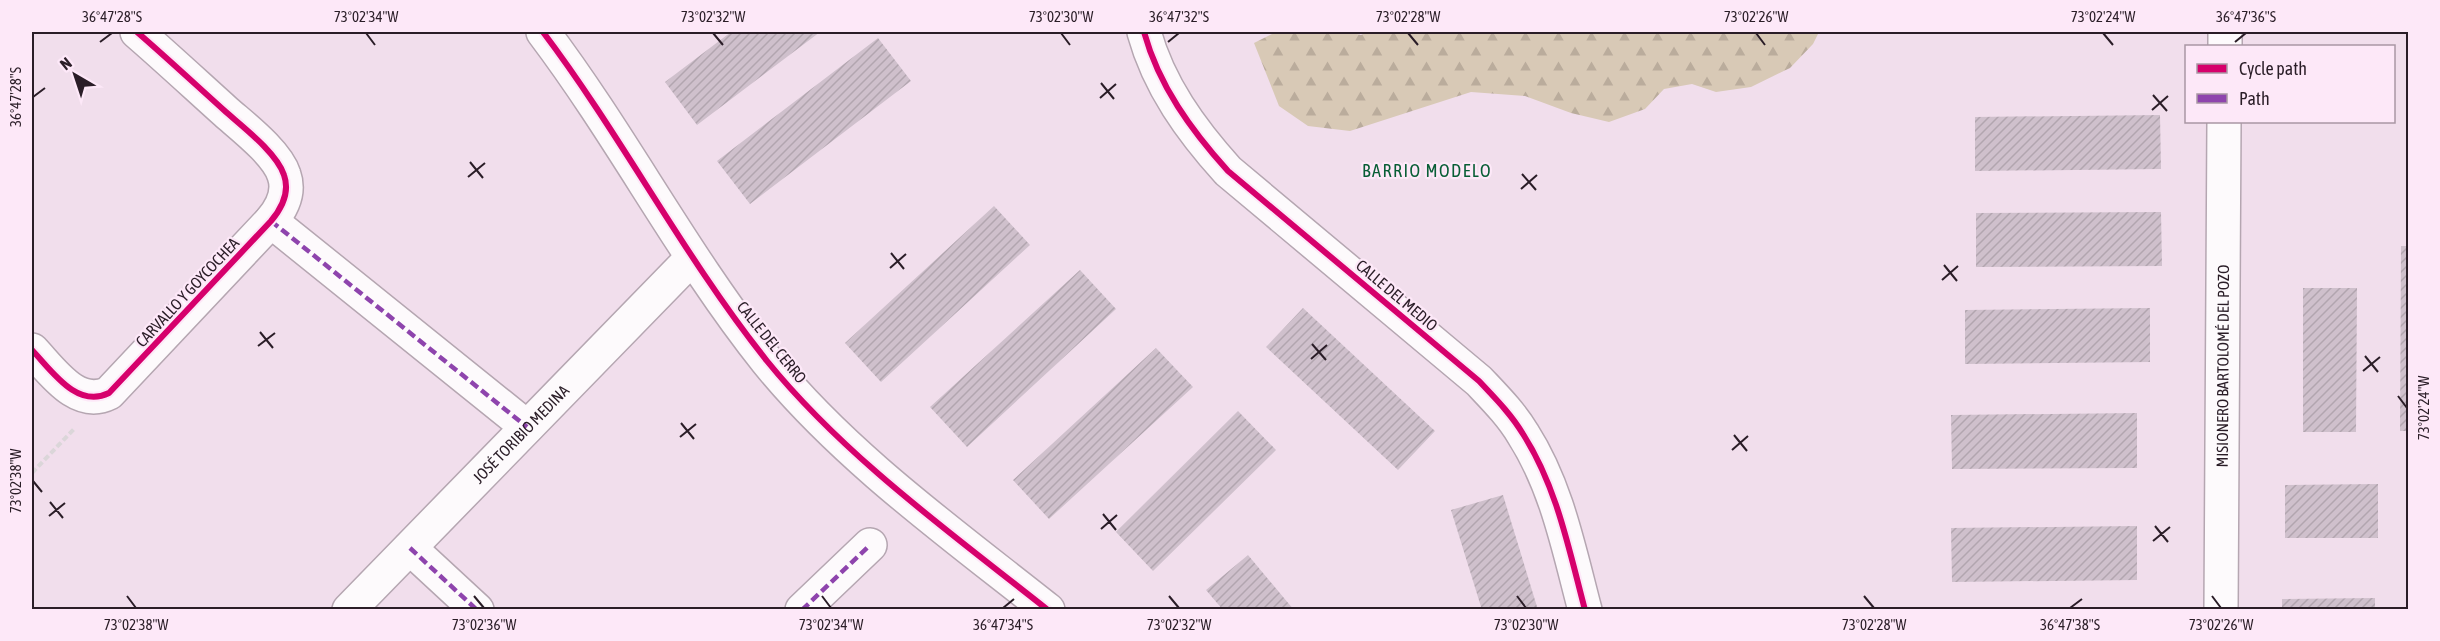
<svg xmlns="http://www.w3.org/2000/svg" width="2440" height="641" font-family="'Asap Condensed',sans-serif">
	<defs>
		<pattern id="forest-firs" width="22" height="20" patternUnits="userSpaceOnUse" patternTransform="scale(1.5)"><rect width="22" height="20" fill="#d8c9b6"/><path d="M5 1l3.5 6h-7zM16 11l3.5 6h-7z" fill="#baac9c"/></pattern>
		<pattern id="building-hatch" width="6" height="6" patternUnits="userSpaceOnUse" patternTransform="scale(1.5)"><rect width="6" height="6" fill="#cfc0cc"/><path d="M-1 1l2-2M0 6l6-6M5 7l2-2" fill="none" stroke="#b2a5af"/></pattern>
	</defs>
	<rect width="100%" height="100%" fill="#f1deec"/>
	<path fill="url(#forest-firs)" d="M 1276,32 L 1349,32 L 1361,35 L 1367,32 L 1819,32 L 1813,44 L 1790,68 L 1751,87 L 1716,92 L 1692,84 L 1664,89 L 1645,109 L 1609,122 L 1571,113 L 1525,96 L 1471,92 L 1350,131 L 1308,126 L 1279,106 L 1254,43 Z"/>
	<path fill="url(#building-hatch)" d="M 731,32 L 820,32 L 697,125 L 665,82 Z
		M 878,38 L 911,81 L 750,204 L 717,161 Z
		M 2160,115 L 2161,169 L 1975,171 L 1975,117 Z
		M 994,206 L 1030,245 L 881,382 L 845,343 Z
		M 2161,212 L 2162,266 L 1976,267 L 1976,213 Z
		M 2401,246 L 2408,246 L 2408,431 L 2400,431 Z
		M 1080,270 L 1116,309 L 967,447 L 930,407 Z
		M 2303,288 L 2357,288 L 2356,432 L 2303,432 Z
		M 1303,308 L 1435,431 L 1398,470 L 1266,347 Z
		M 2150,308 L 2150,362 L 1965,364 L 1965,310 Z
		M 1156,348 L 1193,387 L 1049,519 L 1013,480 Z
		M 1238,411 L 1276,450 L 1153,571 L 1116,532 Z
		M 2137,413 L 2137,468 L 1952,469 L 1951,415 Z
		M 2378,484 L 2378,538 L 2285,538 L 2285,485 Z
		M 1503,495 L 1538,610 L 1482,610 L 1451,510 Z
		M 2137,526 L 2137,580 L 1952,582 L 1951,528 Z
		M 1248,555 L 1294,610 L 1223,610 L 1206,590 Z
		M 2375,598 L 2375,610 L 2282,610 L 2282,599 Z"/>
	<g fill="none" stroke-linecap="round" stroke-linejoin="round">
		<defs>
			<g id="minor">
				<path d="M 543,32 C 623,138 684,257 767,361 C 845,457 951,533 1048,610"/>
				<path d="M 1144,32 C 1159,86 1191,130 1228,171 L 1479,381 C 1495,398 1511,414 1523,434 C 1557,487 1569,550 1585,610"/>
				<path d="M 2225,46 L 2225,32"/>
				<path d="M 271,221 L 527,427"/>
				<path d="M 32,350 C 52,371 77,409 109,393 L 271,221 C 282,208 290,192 284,175 C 277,153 243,127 226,112 C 196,85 167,58 137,32"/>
				<path d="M 410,548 L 477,610"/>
				<path id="s1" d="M 349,610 L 692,258"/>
				<path d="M 802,610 L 870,545"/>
				<path id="s2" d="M 2221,610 L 2224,122"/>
			</g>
		</defs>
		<use href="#minor" stroke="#b5a6b1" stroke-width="36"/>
		<path stroke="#dbd6d9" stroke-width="4" stroke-dasharray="6 3" stroke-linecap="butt" d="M 32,473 L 75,428"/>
		<use href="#minor" stroke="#fdfafc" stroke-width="33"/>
		<path stroke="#8e44ad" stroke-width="4.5" stroke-dasharray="9 4.5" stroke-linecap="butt" d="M 271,221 L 527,427
			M 410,548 L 477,610
			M 802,610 L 870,545"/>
		<defs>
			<path id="cycleway" d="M 543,32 C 623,138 684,257 767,361 C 845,457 951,533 1048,610
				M 1144,32 C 1159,86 1191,130 1228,171 L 1479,381 C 1495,398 1511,414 1523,434 C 1557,487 1569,550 1585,610
				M 32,350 C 52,371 77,409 109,393 L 271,221 C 282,208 290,192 284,175 C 277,153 243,127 226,112 C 196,85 167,58 137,32"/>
		</defs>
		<use href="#cycleway" stroke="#fde8f8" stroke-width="10"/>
		<use href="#cycleway" stroke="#d6006c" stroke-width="6"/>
	</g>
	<path fill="none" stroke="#2a1d27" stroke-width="2" d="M 366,33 L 375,45M 713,33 L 723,45M 1061,33 L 1070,45M 1408,33 L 1418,45M 1756,33 L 1765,45M 2103,33 L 2113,45M 100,42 L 112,33M 1168,42 L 1179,33M 2235,42 L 2246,33M 1101,83 L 1114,99M 2153,95 L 2167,111M 33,97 L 45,88M 1100,98 L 1116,84M 2152,110 L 2168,96M 470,162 L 483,178M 1522,174 L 1536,190M 468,177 L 485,163M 1521,189 L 1537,175M 891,253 L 904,269M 1944,265 L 1957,281M 890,268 L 906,254M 1942,280 L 1958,266M 260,332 L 273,348M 1312,344 L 1326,360M 258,346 L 275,333M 2365,356 L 2378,372M 1311,359 L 1327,345M 2363,371 L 2380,357M 2398,396 L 2407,408M 681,423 L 694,439M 1734,435 L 1747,451M 680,437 L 696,424M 1732,450 L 1748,436M 33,481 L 42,492M 50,502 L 63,518M 1103,514 L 1116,530M 49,516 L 65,503M 2155,526 L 2168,542M 1101,529 L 1117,515M 2153,541 L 2170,527M 127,596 L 136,608M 474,596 L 484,608M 822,596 L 831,608M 1169,596 L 1179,608M 1517,596 L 1526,608M 1864,596 L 1874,608M 2212,596 L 2221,608M 1003,608 L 1014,599M 2070,608 L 2082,599"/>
	<g text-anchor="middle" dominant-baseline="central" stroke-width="4.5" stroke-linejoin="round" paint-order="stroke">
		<g font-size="16" fill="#2a1d27" stroke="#fde8f8">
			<text transform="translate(187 292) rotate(-47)">CARVALLO Y GOYCOCHEA</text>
			<text transform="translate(1397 295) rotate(40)">CALLE DEL MEDIO</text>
			<text transform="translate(772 342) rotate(51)">CALLE DEL CERRO</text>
			<text stroke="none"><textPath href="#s2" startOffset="244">MISIONERO BARTOLOMÉ DEL POZO</textPath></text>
			<text stroke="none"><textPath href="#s1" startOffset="246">JOSÉ TORIBIO MEDINA</textPath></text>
		</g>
		<g font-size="18" letter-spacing="1.5" fill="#095e36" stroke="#fde8f8">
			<text x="1427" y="170">BARRIO MODELO</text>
		</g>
	</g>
	<rect width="2440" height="641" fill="none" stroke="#fde8f8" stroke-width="66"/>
	<rect x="2185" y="45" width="210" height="78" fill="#fde8f8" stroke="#a997a4" stroke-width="1.5"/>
	<rect x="2197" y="64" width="30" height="9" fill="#d6006c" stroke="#a997a4" stroke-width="1.5"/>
	<text x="2239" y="75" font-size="18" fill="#2a1d27">Cycle path</text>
	<rect x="2197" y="94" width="30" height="9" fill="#8e44ad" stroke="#a997a4" stroke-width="1.5"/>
	<text x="2239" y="105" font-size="18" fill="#2a1d27">Path</text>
	<g transform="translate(75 75) rotate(321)" stroke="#fde8f8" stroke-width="4.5" paint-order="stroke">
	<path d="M0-4.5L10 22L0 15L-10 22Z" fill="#2a1d27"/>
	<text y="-9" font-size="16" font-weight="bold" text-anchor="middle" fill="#2a1d27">N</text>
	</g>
	<rect x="33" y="33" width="2374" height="575" fill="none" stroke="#2a1d27" stroke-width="2"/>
	<g font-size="15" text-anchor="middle" fill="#2a1d27">
		<text x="112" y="22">36°47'28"S</text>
		<text x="366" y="22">73°02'34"W</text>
		<text x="713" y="22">73°02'32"W</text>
		<text x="1061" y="22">73°02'30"W</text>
		<text x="1179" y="22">36°47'32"S</text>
		<text x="1408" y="22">73°02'28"W</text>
		<text x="1756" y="22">73°02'26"W</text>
		<text x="2103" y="22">73°02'24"W</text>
		<text x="2246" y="22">36°47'36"S</text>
		<text transform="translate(16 97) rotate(-90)" y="5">36°47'28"S</text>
		<text transform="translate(2424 408) rotate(-90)" y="5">73°02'24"W</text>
		<text transform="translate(16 481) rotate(-90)" y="5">73°02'38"W</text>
		<text x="136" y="630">73°02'38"W</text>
		<text x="484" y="630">73°02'36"W</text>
		<text x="831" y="630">73°02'34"W</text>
		<text x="1003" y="630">36°47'34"S</text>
		<text x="1179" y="630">73°02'32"W</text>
		<text x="1526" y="630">73°02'30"W</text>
		<text x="1874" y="630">73°02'28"W</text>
		<text x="2070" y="630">36°47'38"S</text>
		<text x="2221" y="630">73°02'26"W</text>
	</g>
</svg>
